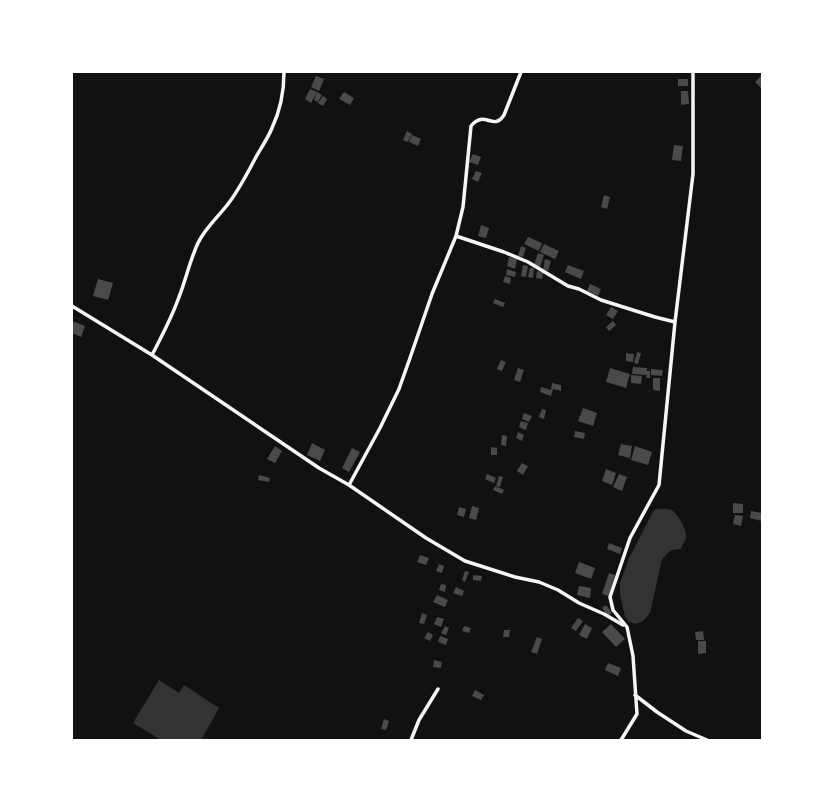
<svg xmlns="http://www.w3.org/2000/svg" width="834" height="812" font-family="'Public Sans',sans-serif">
	<rect width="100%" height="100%" fill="#111"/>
	<path fill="#333" d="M 657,509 C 662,509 669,508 673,511 C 678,515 687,530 686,537 C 686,540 682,545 681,549 L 671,550 L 662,559 L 650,613 L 643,621 L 636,624 L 629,622 L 625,617 L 620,594 L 620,583 L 629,558 L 654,510 Z
		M 159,680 L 179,693 L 184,685 L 219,708 L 201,740 L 161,740 L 133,723 Z"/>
	<path fill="#4a4a4a" d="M 762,75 L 762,89 L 755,82 Z
		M 316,76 L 324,79 L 319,91 L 311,87 Z
		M 678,79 L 688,79 L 688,86 L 678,86 Z
		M 310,89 L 317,92 L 311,103 L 305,99 Z
		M 681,91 L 688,91 L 689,104 L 681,105 Z
		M 317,92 L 322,95 L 318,102 L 314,100 Z
		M 344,92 L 354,98 L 350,105 L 339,99 Z
		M 323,96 L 327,99 L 323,106 L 318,103 Z
		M 407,131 L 412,134 L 408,142 L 403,140 Z
		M 412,135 L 421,139 L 418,146 L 409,142 Z
		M 674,145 L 683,146 L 681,161 L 672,160 Z
		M 473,154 L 481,157 L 478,165 L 469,162 Z
		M 476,171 L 482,173 L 478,182 L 472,179 Z
		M 604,195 L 610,197 L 607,209 L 601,207 Z
		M 481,225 L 489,228 L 486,238 L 478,236 Z
		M 528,237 L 542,243 L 539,251 L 524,244 Z
		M 544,244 L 559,251 L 555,259 L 540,252 Z
		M 521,246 L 526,248 L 523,257 L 518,256 Z
		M 538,253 L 544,255 L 540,267 L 534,265 Z
		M 509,257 L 517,259 L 515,269 L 507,266 Z
		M 545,259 L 551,261 L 548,271 L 543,269 Z
		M 523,265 L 528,266 L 526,277 L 521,276 Z
		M 568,265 L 584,271 L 581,279 L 565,272 Z
		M 530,268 L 534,268 L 533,278 L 528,277 Z
		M 507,269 L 516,272 L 515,277 L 506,275 Z
		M 537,271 L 543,273 L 542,279 L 536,278 Z
		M 505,276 L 511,278 L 510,284 L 503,282 Z
		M 98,279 L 113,283 L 108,300 L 93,296 Z
		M 590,284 L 601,289 L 598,296 L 587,291 Z
		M 495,299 L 505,303 L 503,307 L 493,303 Z
		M 611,307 L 618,311 L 613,319 L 606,315 Z
		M 72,321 L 85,326 L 81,337 L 72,333 Z
		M 613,321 L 616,325 L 609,331 L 606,327 Z
		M 637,352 L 641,353 L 638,364 L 634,363 Z
		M 626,353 L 634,354 L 633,362 L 626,361 Z
		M 501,360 L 506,362 L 502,371 L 497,369 Z
		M 633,367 L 647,368 L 647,371 L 650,371 L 650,378 L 646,378 L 647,375 L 632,374 Z
		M 518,368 L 524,370 L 520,382 L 514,380 Z
		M 610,368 L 630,374 L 626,388 L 606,382 Z
		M 651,369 L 663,370 L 662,376 L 651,375 Z
		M 631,375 L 642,376 L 641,384 L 631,383 Z
		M 653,378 L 660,378 L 660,391 L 653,390 Z
		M 552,383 L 561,385 L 561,391 L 553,389 L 551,396 L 540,392 L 541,387 L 551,390 Z
		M 583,408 L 597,413 L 593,426 L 578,421 Z
		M 542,409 L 546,410 L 544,419 L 539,417 Z
		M 524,413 L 532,416 L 529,422 L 522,419 Z
		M 521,421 L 528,423 L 526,430 L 519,427 Z
		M 575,431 L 585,433 L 584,439 L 574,437 Z
		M 518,432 L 524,435 L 522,441 L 516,438 Z
		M 502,435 L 507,436 L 506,446 L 501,445 Z
		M 312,443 L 325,450 L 320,461 L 307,455 Z
		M 621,444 L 632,446 L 630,458 L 618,455 Z
		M 275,446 L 282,451 L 275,463 L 267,459 Z
		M 635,446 L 652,452 L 648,465 L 631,460 Z
		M 491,447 L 497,448 L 497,455 L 491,455 Z
		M 352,448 L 360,452 L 349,472 L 342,468 Z
		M 522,463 L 528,466 L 523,475 L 517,471 Z
		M 606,469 L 616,473 L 612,485 L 602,481 Z
		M 487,474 L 496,478 L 494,483 L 485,479 Z
		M 619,474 L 627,477 L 622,491 L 613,487 Z
		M 259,475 L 270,478 L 269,482 L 258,480 Z
		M 499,476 L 503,477 L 500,487 L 496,486 Z
		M 495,486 L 504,490 L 502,494 L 493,490 Z
		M 733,503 L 743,504 L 743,513 L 733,513 Z
		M 472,506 L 479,508 L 476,520 L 469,518 Z
		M 459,507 L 466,509 L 464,517 L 457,515 Z
		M 751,511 L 762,513 L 762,521 L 750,518 Z
		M 735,515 L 743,516 L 741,526 L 733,524 Z
		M 609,543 L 622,548 L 620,554 L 607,549 Z
		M 420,555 L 429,558 L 426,565 L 417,562 Z
		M 579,562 L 595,568 L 591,579 L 575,573 Z
		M 439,564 L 444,566 L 442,573 L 436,571 Z
		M 465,571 L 469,572 L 465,582 L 462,580 Z
		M 609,573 L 615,575 L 609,596 L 602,594 Z
		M 473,575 L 482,576 L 481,581 L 473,580 Z
		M 441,584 L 446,585 L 445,592 L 439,590 Z
		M 579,586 L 591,588 L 590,598 L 577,595 Z
		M 456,587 L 464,591 L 462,596 L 453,593 Z
		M 437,595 L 448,600 L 445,607 L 433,602 Z
		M 606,605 L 612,613 L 608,616 L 602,608 Z
		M 422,613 L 427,615 L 424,624 L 419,623 Z
		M 437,617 L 444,619 L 441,627 L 434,624 Z
		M 578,618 L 583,621 L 576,631 L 571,628 Z
		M 585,624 L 592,628 L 587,639 L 579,635 Z
		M 611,624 L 625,639 L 616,647 L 602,632 Z
		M 445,626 L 449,628 L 446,635 L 441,633 Z
		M 464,626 L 471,628 L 469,633 L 462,631 Z
		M 504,630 L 510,630 L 509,637 L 503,637 Z
		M 703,631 L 704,640 L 696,640 L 695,632 Z
		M 428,632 L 433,635 L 430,641 L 424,638 Z
		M 440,636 L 448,639 L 446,645 L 438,642 Z
		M 537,637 L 542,639 L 537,654 L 531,652 Z
		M 698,641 L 706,641 L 706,653 L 698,654 Z
		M 434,660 L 442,662 L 441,668 L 433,667 Z
		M 608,663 L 621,668 L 618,676 L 605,670 Z
		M 475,690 L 484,695 L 481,700 L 472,696 Z
		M 384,719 L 389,721 L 386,730 L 381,729 Z"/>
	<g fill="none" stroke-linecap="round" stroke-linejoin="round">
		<path stroke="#f5f5f5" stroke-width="3.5" d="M 456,236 L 504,252 L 528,262 L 568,286 L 579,289 L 601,300 L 655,317 L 675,322
			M 72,306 L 152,355 L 319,468 L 349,485 L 426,538 L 465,561 L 515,577 L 539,582 L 558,590 L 579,603 L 604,614 L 623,625
			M 152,355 C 162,336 172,317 179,297 C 186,279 190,260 198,243 C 205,228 218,217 228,204 C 239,190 247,174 256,157 C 261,148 268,138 272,128 C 280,111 284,90 284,72
			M 349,485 L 380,428 L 399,389 L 410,358 L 432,294 L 456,236 L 463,207 L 471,126 C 485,109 493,132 504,115 L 521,72
			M 635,695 L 657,712 L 686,731 L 707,740
			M 411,740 L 419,720 L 438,689
			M 621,740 L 637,714 L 633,656 L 627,627 L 613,610 L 610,597 L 630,538 L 659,485 L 675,322 L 693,174 L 693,72"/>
	</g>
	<rect width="834" height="812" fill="none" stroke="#ffffff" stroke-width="146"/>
</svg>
